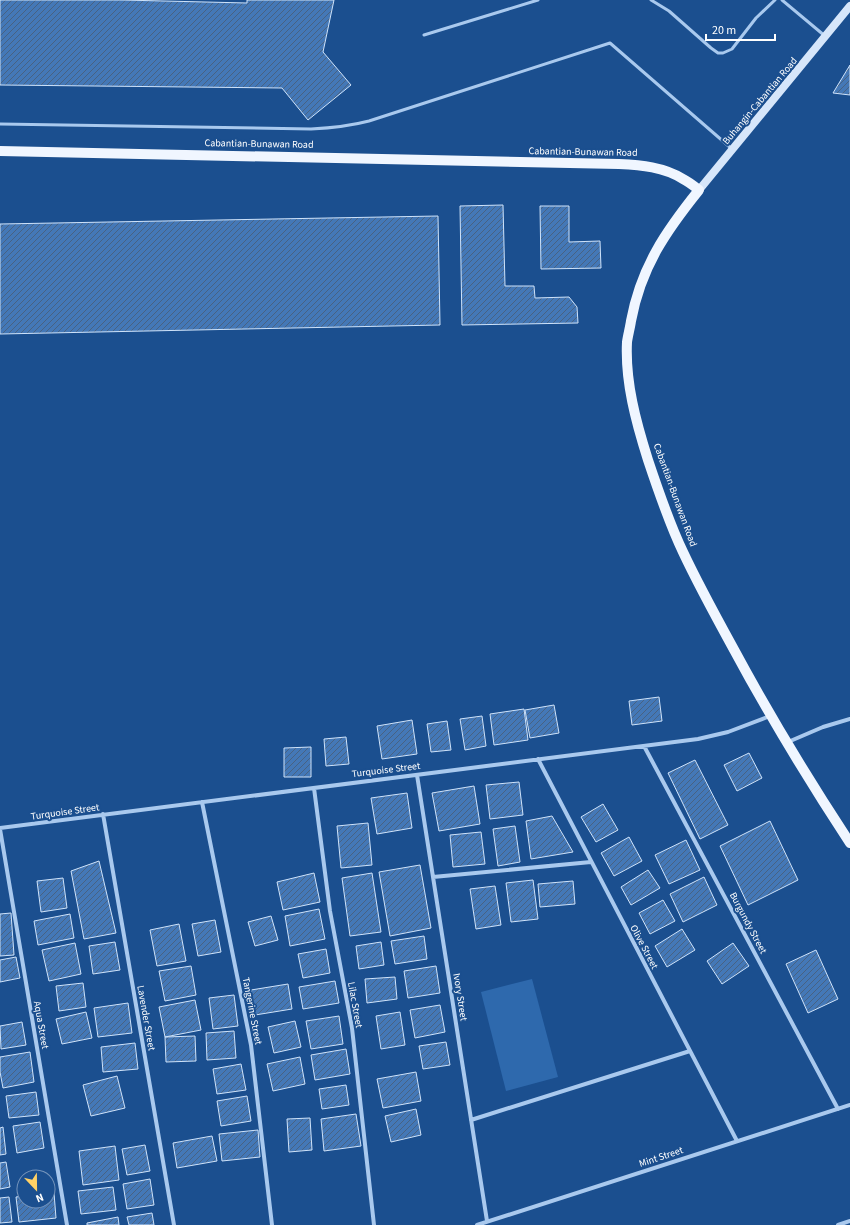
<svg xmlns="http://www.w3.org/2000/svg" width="850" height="1225" font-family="'Source Sans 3',sans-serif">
	<defs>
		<pattern id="building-hatch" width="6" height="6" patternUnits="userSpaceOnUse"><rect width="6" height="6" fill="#4478b7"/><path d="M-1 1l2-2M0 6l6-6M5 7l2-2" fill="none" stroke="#486282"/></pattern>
	</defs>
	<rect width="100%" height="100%" fill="#1b4f8f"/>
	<path fill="#2e69ad" d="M 532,979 L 558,1077 L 506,1091 L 481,992 Z"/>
	<path fill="url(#building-hatch)" stroke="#cfe3fa" d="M 0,0 L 122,0 L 247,3 L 247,0 L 334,0 L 323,52 L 351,85 L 308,120 L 282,88 L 0,85 Z
		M 850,65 L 850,95 L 833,93 Z
		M 503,205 L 505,286 L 534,286 L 535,298 L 569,297 L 577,307 L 578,323 L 462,325 L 460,206 Z
		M 540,206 L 569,206 L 569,242 L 600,241 L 601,268 L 541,269 Z
		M 438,216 L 440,325 L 0,334 L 0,224 Z
		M 659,697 L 662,721 L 632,725 L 629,701 Z
		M 554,705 L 559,733 L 530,738 L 525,710 Z
		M 524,709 L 528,740 L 494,745 L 490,714 Z
		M 482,716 L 486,746 L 465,750 L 460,719 Z
		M 412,720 L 417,754 L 382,759 L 377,726 Z
		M 447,721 L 451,750 L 431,752 L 427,724 Z
		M 346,737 L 349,764 L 326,766 L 324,739 Z
		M 311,747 L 311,777 L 284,777 L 284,748 Z
		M 749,753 L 762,778 L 737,791 L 724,765 Z
		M 695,760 L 728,825 L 700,839 L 668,773 Z
		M 519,782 L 523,815 L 490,819 L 486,785 Z
		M 474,786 L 480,824 L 439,831 L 432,793 Z
		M 407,793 L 412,828 L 377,834 L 371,798 Z
		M 603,804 L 618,830 L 596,842 L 581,817 Z
		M 552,816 L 573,852 L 531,859 L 526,821 Z
		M 770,821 L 798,880 L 748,905 L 720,846 Z
		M 368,823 L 372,865 L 341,868 L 337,826 Z
		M 515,826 L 520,862 L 498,866 L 493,829 Z
		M 481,832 L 485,864 L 453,867 L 450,835 Z
		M 629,837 L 642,861 L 614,876 L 601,853 Z
		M 686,840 L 700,870 L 669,884 L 655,855 Z
		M 99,861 L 116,933 L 84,939 L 71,871 Z
		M 420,865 L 431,928 L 390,936 L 379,872 Z
		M 648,870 L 660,888 L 631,905 L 621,887 Z
		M 314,873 L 320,902 L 283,910 L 277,882 Z
		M 372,873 L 381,932 L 350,936 L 342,878 Z
		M 704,877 L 717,905 L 683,922 L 670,894 Z
		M 63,878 L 67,908 L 41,912 L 37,881 Z
		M 533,880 L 538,919 L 511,922 L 506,883 Z
		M 573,881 L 575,904 L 540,907 L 538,884 Z
		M 495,886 L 501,925 L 476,929 L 470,889 Z
		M 663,900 L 675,921 L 650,934 L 639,913 Z
		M 319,909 L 325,939 L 290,946 L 285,916 Z
		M 11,913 L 14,955 L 0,956 L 0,914 Z
		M 70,914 L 74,938 L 38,945 L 34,921 Z
		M 271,916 L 278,940 L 255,946 L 248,922 Z
		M 215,920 L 221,952 L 198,956 L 192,924 Z
		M 179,924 L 186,961 L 157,966 L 150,930 Z
		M 682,929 L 695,950 L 667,967 L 655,946 Z
		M 424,936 L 427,959 L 395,964 L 391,941 Z
		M 115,942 L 120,970 L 93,974 L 89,946 Z
		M 381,942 L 384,965 L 359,969 L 356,946 Z
		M 75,943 L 81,974 L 49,981 L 42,950 Z
		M 733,943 L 749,966 L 722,984 L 707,961 Z
		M 326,949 L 330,973 L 303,978 L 298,954 Z
		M 816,950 L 838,999 L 808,1013 L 786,964 Z
		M 16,957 L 20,978 L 0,982 L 0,960 Z
		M 191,966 L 196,995 L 165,1001 L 159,971 Z
		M 436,966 L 440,993 L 408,998 L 404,971 Z
		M 395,977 L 397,999 L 367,1003 L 365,979 Z
		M 335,981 L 339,1003 L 303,1009 L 299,987 Z
		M 83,983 L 86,1007 L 59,1011 L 56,986 Z
		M 288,984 L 292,1009 L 255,1015 L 251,990 Z
		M 234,995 L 238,1026 L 213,1029 L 209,998 Z
		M 195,1000 L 201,1030 L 165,1037 L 159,1007 Z
		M 128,1003 L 132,1033 L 98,1037 L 94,1008 Z
		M 440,1005 L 445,1032 L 415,1038 L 410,1010 Z
		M 86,1012 L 92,1038 L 62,1044 L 56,1019 Z
		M 400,1012 L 405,1045 L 381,1049 L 376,1016 Z
		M 339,1016 L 343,1044 L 311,1049 L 306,1021 Z
		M 295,1021 L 301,1047 L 274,1053 L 268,1027 Z
		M 22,1022 L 26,1045 L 1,1049 L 0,1026 Z
		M 234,1031 L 236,1058 L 207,1060 L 206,1033 Z
		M 195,1036 L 196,1061 L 166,1062 L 165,1037 Z
		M 446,1042 L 450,1065 L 423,1069 L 419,1046 Z
		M 135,1043 L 138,1069 L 103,1072 L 101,1047 Z
		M 346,1049 L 350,1074 L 315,1080 L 311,1055 Z
		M 30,1052 L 34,1082 L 3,1088 L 0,1072 L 0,1057 Z
		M 300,1057 L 305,1084 L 273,1091 L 267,1064 Z
		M 241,1064 L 246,1090 L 217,1094 L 213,1069 Z
		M 416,1072 L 421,1101 L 383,1108 L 377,1079 Z
		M 117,1076 L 125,1108 L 91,1116 L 83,1085 Z
		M 346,1085 L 349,1105 L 322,1109 L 319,1089 Z
		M 36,1092 L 39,1115 L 9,1118 L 6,1096 Z
		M 247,1096 L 251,1121 L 221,1126 L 217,1101 Z
		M 416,1109 L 421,1135 L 391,1142 L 385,1116 Z
		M 356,1114 L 361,1146 L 324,1151 L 321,1119 Z
		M 310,1118 L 312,1150 L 289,1152 L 287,1119 Z
		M 40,1122 L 44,1148 L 17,1153 L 13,1126 Z
		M 3,1127 L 6,1154 L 0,1155 L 0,1128 Z
		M 258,1130 L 260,1157 L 222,1161 L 219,1134 Z
		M 212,1136 L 217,1161 L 177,1168 L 173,1143 Z
		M 145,1145 L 150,1171 L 127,1175 L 122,1149 Z
		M 115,1146 L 119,1180 L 83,1185 L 79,1151 Z
		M 6,1162 L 10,1187 L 0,1189 L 0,1163 Z
		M 150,1179 L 154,1205 L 127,1209 L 123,1184 Z
		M 113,1187 L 116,1210 L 81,1214 L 78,1191 Z
		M 54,1193 L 56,1218 L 19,1222 L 16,1197 L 24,1196 L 24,1201 L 48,1201 L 48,1194 Z
		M 9,1197 L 12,1222 L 0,1223 L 0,1198 Z
		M 152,1213 L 154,1225 L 129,1225 L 127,1217 Z
		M 118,1217 L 119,1225 L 87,1225 L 87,1223 Z"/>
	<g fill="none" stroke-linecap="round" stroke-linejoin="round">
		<path stroke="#a9c9ee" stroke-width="3" d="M 651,0 L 669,11 L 711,48 L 718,53 L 723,53 L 732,49 L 756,18 L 775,0
			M 782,0 L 825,36
			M 424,35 L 538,0
			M 0,124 L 311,129 C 331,128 350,126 369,121 L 610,43 L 732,149"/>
		<path stroke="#a9c9ee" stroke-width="4" d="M 788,742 L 823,727 L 850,719
			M 644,746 L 838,1109
			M 538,759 L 737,1141
			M 417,775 L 487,1221
			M 314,788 L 330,911 L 352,1028 L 374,1225
			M 202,802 L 251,1045 L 272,1225
			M 103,814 L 174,1225
			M 0,828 L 698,739 L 728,732 L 770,716
			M 0,829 L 67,1225
			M 433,877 L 591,862
			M 471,1120 L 690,1051
			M 477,1225 L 850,1105
			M 838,1225 L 850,1221"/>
		<path stroke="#d6e6fa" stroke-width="8" d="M 699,190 L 850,6"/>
		<path stroke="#f0f6ff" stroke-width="10" d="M 0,151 L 619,164 C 641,165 664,167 683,179 C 689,182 694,186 699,190 C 666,231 641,267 631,321 C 630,328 628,335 627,342 C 625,382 636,422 648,460 C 658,490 669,523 683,552 C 698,584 715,615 732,646 C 768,713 808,779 850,843"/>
	</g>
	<g text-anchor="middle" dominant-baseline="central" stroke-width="4" stroke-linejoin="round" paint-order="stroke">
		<g font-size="10" fill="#fff" stroke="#1b4f8f">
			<text transform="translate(760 101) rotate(-50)">Buhangin-Cabantian Road</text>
			<text transform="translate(259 144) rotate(1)">Cabantian-Bunawan Road</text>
			<text transform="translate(583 152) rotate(1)">Cabantian-Bunawan Road</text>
			<text transform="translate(675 495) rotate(70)">Cabantian-Bunawan Road</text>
			<text transform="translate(386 770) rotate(-7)">Turquoise Street</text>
			<text transform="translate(65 812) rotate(-8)">Turquoise Street</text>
			<text transform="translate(748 923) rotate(62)">Burgundy Street</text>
			<text transform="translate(644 947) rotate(62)">Olive Street</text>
			<text transform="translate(460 997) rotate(81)">Ivory Street</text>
			<text transform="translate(355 1005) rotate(80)">Lilac Street</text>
			<text transform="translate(252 1011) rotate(79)">Tangerine Street</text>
			<text transform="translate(146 1018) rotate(80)">Lavender Street</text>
			<text transform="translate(41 1025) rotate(80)">Aqua Street</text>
			<text transform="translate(661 1157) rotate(-18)">Mint Street</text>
		</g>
	</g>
	<g transform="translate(36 1189) rotate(158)"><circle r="19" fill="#1b4f8f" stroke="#7695bc"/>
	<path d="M0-3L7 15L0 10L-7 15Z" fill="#ffd166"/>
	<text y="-6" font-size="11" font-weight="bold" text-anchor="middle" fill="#ffffff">N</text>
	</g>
	<path d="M706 34v6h69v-6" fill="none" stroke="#ffffff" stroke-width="2"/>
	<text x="712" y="34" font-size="12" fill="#ffffff" stroke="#1b4f8f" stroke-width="3" paint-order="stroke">20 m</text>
</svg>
